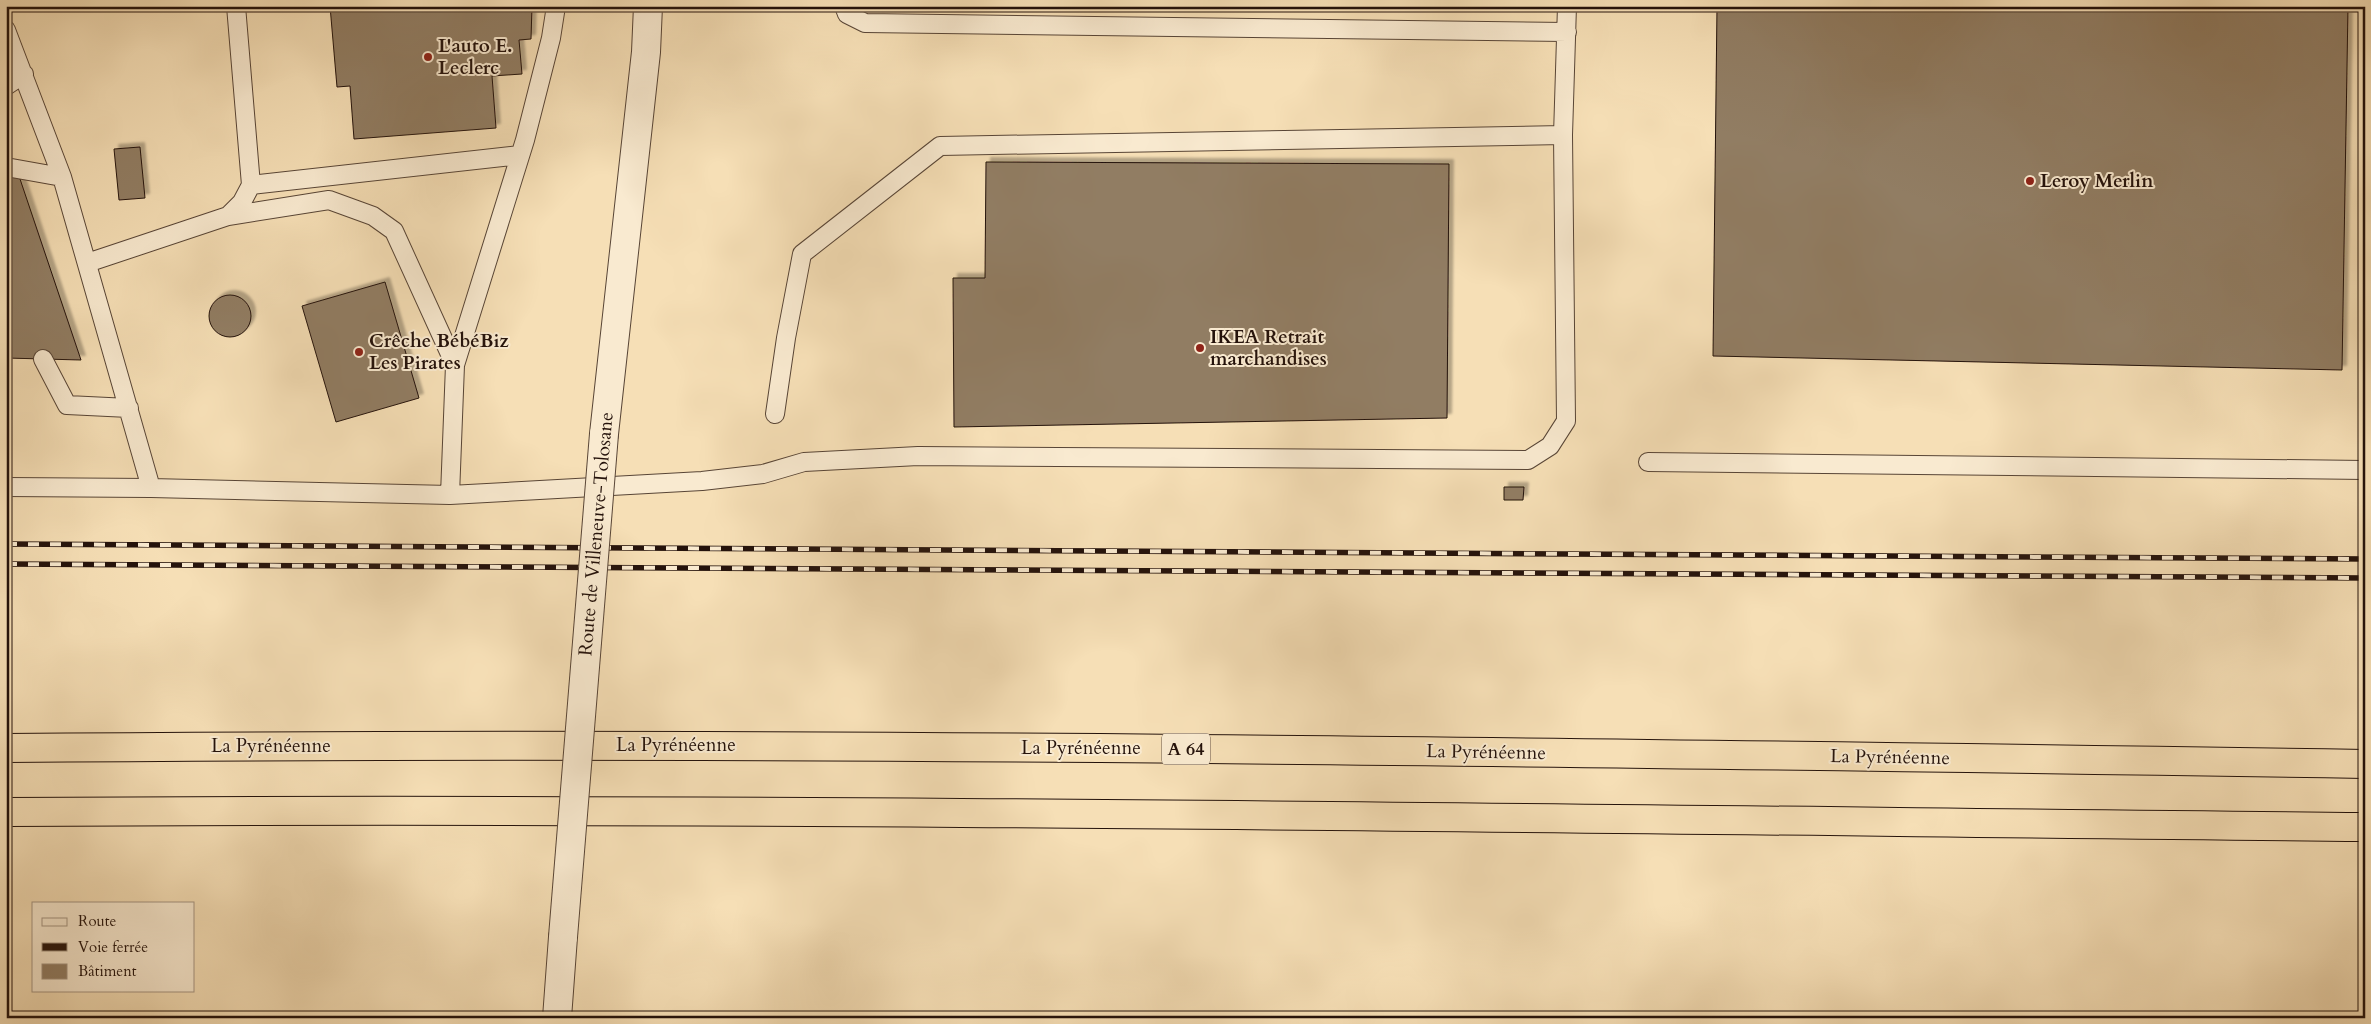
<svg xmlns="http://www.w3.org/2000/svg" width="2371" height="1024" font-family="Cardo,serif">
	<defs>
		<filter id="shadow"><feDropShadow dx="4.5" dy="-4.5" stdDeviation="1" flood-color="#0004"/></filter>
	</defs>
	<rect width="100%" height="100%" fill="#f6dfb6"/>
	<filter id="stains"><feTurbulence type="fractalNoise" baseFrequency=".004" numOctaves="4"/><feColorMatrix values="0 0 0 0 .2 0 0 0 0 .09 0 0 0 0 .02 0 0 0 .5 -.17"/></filter>
	<radialGradient id="worn" r=".72"><stop offset=".6" stop-color="#630" stop-opacity="0"/><stop offset="1" stop-color="#630" stop-opacity=".3"/></radialGradient>
	<path fill="#917d64" stroke="#24120b" filter="url(#shadow)" d="M 330,6 L 532,6 L 531,39 L 519,40 L 522,74 L 492,76 L 496,128 L 354,139 L 350,86 L 337,87 Z
		M 1098,6 L 1134,6 L 1134,8 Z
		M 1717,6 L 2348,6 L 2342,370 L 1713,356 Z
		M 140,147 L 145,198 L 119,200 L 114,149 Z
		M 986,162 L 1449,164 L 1447,418 L 954,427 L 953,278 L 985,278 Z
		M 6,176 L 19,176 L 81,360 L 6,358 Z
		M 385,282 L 419,398 L 336,422 L 302,306 Z
		M209 316a21 21 0 1 1 42 0a21 21 0 1 1-42 0Z
		M 1504,487 L 1524,487 L 1523,500 L 1504,500 Z"/>
	<g fill="none" stroke-linecap="round" stroke-linejoin="round">
		<defs>
			<path id="service" d="M 844,6 L 847,14 L 865,23 L 1567,32
				M 6,30 L 62,177 L 151,488
				M 6,86 L 24,74
				M 6,167 L 62,177
				M 251,185 L 520,155
				M 228,216 L 329,200 L 373,216 L 394,231 L 455,365
				M 87,263 L 228,216 L 242,202 L 251,185 L 236,6
				M 43,359 L 67,405 L 129,408
				M 775,414 L 786,338 L 802,254 L 940,146 L 1563,135
				M 1648,462 L 2365,470
				M 6,487 L 151,488 L 450,495 L 702,481 L 763,474 L 804,462 L 918,456 L 1528,460 L 1550,446 L 1566,421 L 1563,135 L 1567,6
				M 450,495 L 455,365 L 525,140 L 551,38 L 556,6"/>
			<path id="tertiary" d="M 604,434 L 646,52 L 648,6
				M 557,1018 L 563,937"/>
			<path id="motorway" d="M 6,748 C 792,741 1579,752 2365,764
				M 6,812 C 792,807 1579,819 2365,827"/>
		</defs>
		<use href="#service" stroke="#584536" stroke-width="20"/>
		<use href="#tertiary" stroke="#584536" stroke-width="30"/>
		<use href="#motorway" stroke="#24120b" stroke-width="30"/>
		<use href="#service" stroke="#f9ead0" stroke-width="18"/>
		<use href="#tertiary" stroke="#f9ead0" stroke-width="28"/>
		<use href="#motorway" stroke="#f6dfb6" stroke-width="28"/>
		<defs>
			<path id="rail" d="M 6,544 L 2365,559
				M 6,564 L 2365,578"/>
		</defs>
		<use href="#rail" stroke="#24120b" stroke-width="5.5"/>
		<use href="#rail" stroke="#f9ead0" stroke-width="4" stroke-dasharray="11" stroke-linecap="butt"/>
		<defs>
			<path id="tertiary-bridge" d="M 563,937 L 604,434"/>
		</defs>
		<use href="#tertiary-bridge" stroke="#584536" stroke-width="30" stroke-linecap="butt"/>
		<use href="#tertiary-bridge" stroke="#f9ead0" stroke-width="28"/>
	</g>
	<g fill="#8f2418" stroke="#f9ead0" stroke-width="2">
		<circle cx="428" cy="57" r="5"/>
		<circle cx="2030" cy="181" r="5"/>
		<circle cx="1200" cy="348" r="5"/>
		<circle cx="359" cy="352" r="5"/>
	</g>
	<g text-anchor="middle" dominant-baseline="central" stroke-width="4" stroke-linejoin="round" paint-order="stroke">
		<rect fill="#f9ead0" stroke="#645346" stroke-width="1" x="1162" y="733.5" width="48" height="31" rx="4"/>
		<g font-size="18" font-weight="bold" fill="#24120b">
			<text x="1186" y="749">A 64</text>
		</g>
		<g font-size="19" font-weight="bold" fill="#24120b" stroke="#f9ead0" text-anchor="start">
			<text x="438" y="46">L'auto E.<tspan x="438" dy="22">Leclerc</tspan></text>
			<text x="2040" y="181">Leroy Merlin</text>
			<text x="1210" y="337">IKEA Retrait<tspan x="1210" dy="22">marchandises</tspan></text>
			<text x="369" y="341">Crêche BébéBiz<tspan x="369" dy="22">Les Pirates</tspan></text>
		</g>
		<g font-size="19" fill="#24120b" stroke="#f9ead0">
			<text transform="translate(596 534) rotate(-85)">Route de Villeneuve-Tolosane</text>
			<text x="676" y="745">La Pyrénéenne</text>
			<text x="271" y="746">La Pyrénéenne</text>
			<text x="1081" y="748">La Pyrénéenne</text>
			<text transform="translate(1486 752) rotate(1)">La Pyrénéenne</text>
			<text transform="translate(1890 757) rotate(1)">La Pyrénéenne</text>
		</g>
	</g>
	<rect width="2371" height="1024" fill="none" stroke="#f6dfb6" stroke-width="25"/>
	<rect x="8" y="8" width="2356" height="1009" fill="none" stroke="#24120b" stroke-width="2.5"/>
	<rect x="12" y="12" width="2346" height="999" fill="none" stroke="#24120b"/>
	<rect x="32" y="902" width="162" height="90" fill="#f9ead0" stroke="#a49481"/>
	<rect x="42" y="918" width="25" height="8" fill="#f9ead0" stroke="#a49481"/>
	<text x="78" y="926" font-size="15" fill="#24120b">Route</text>
	<rect x="42" y="943" width="25" height="8" fill="#24120b" stroke="#a49481"/>
	<text x="78" y="952" font-size="15" fill="#24120b">Voie ferrée</text>
	<rect x="42" y="964" width="25" height="15" fill="#917d64" stroke="#a49481"/>
	<text x="78" y="976" font-size="15" fill="#24120b">Bâtiment</text>
	<rect width="100%" height="100%" filter="url(#stains)"/>
	<rect width="100%" height="100%" fill="url(#worn)"/>
</svg>
